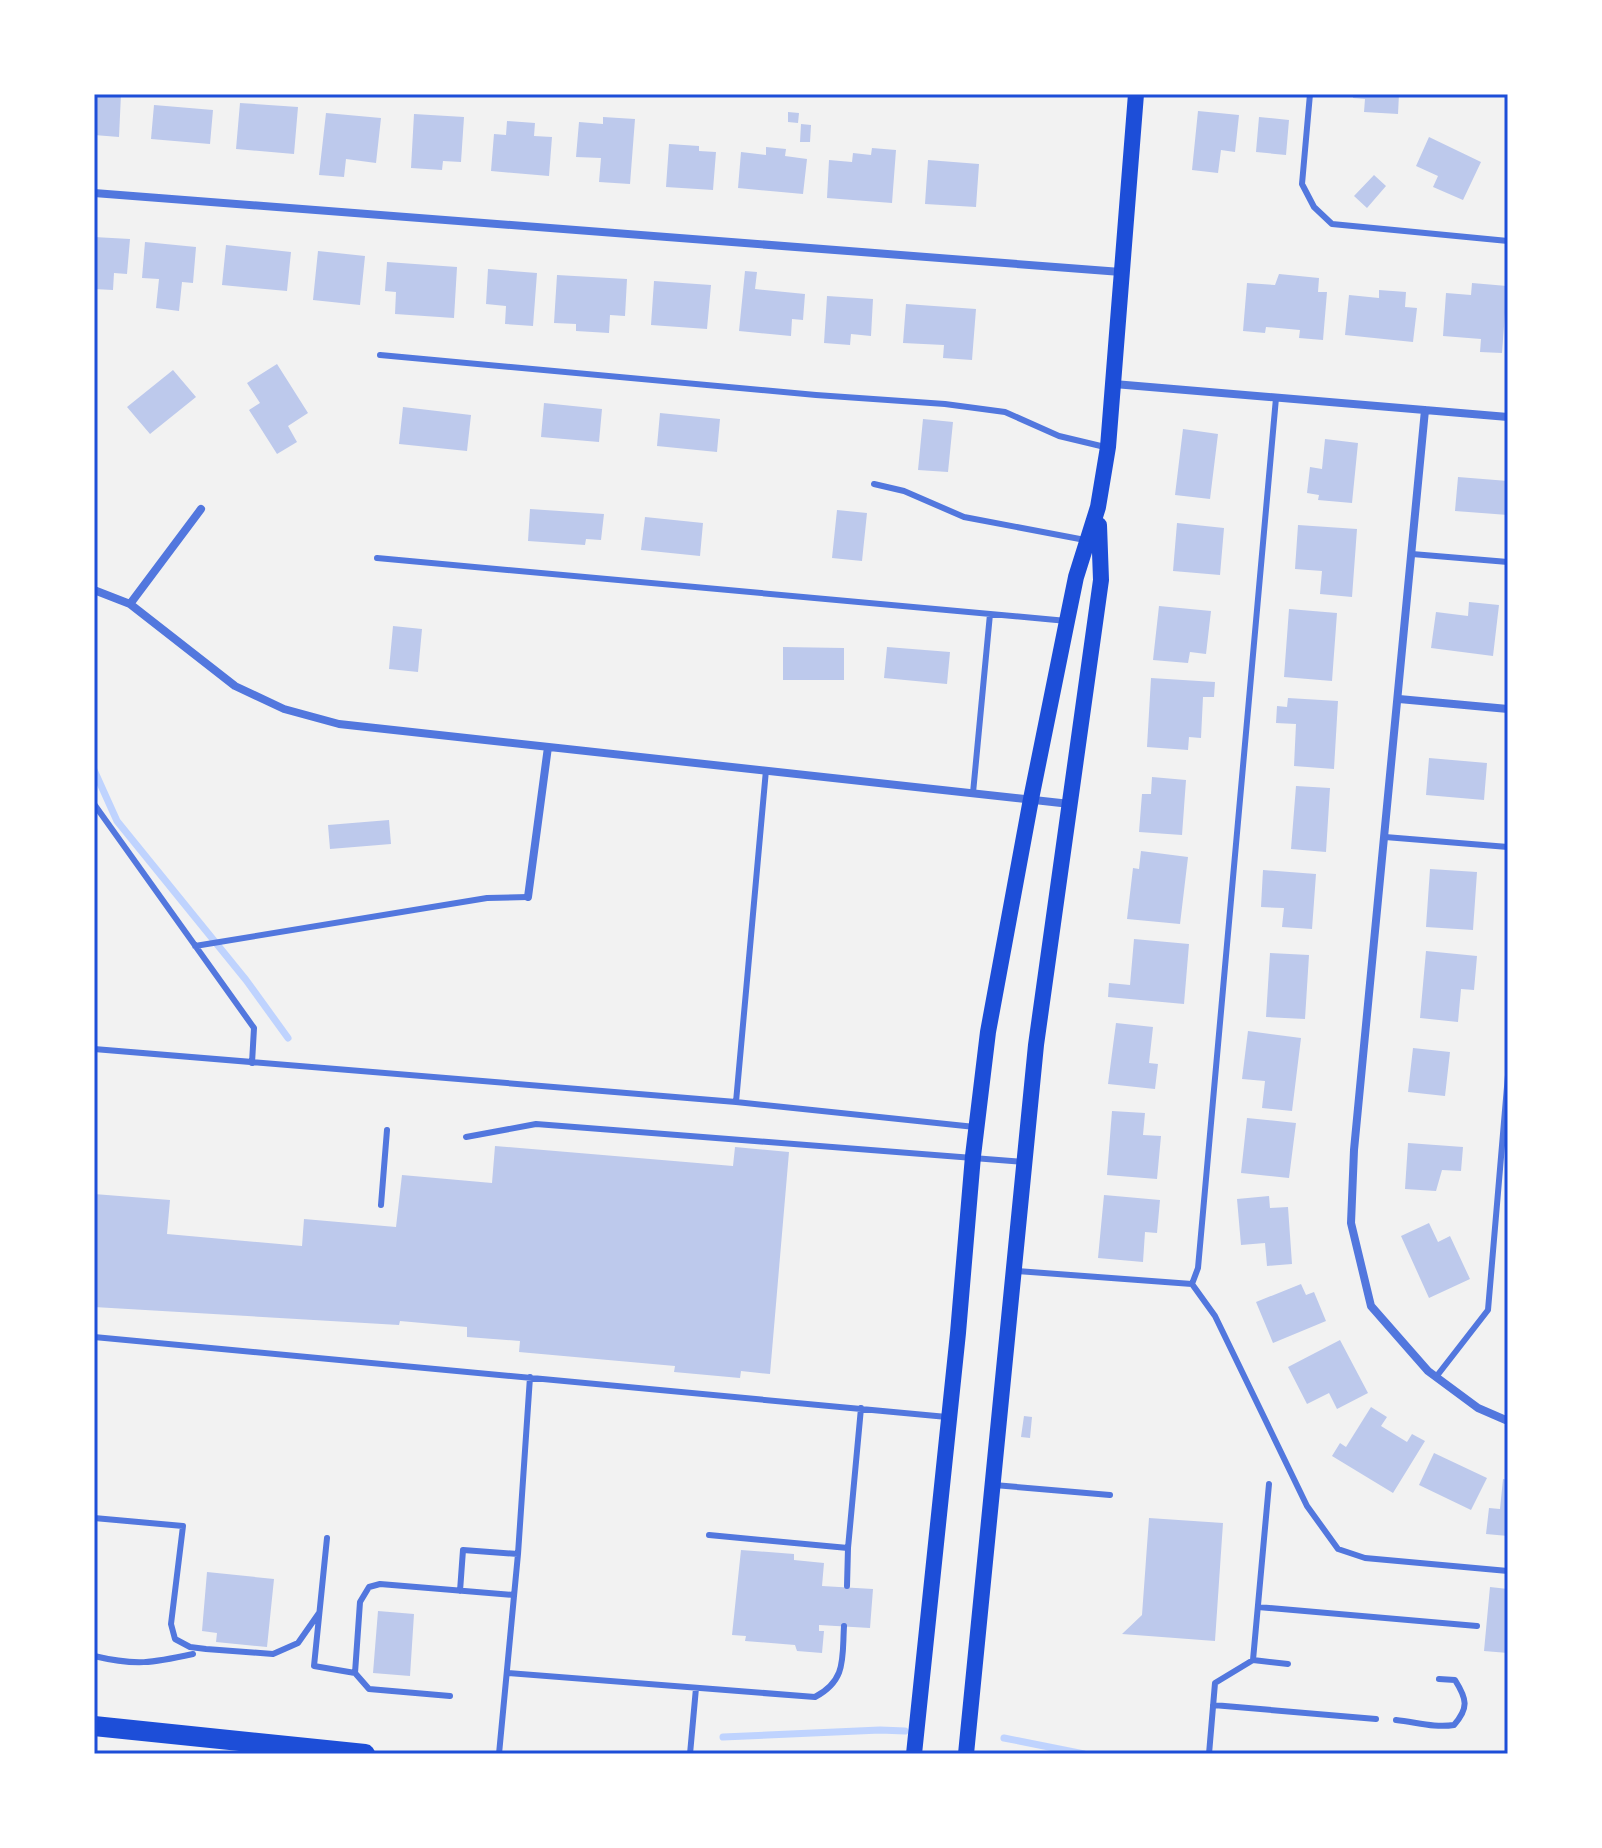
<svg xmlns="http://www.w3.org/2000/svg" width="1602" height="1848" font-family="Montserrat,sans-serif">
	<rect width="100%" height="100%" fill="#f2f2f2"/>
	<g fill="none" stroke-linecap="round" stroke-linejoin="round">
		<path stroke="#bfd3fe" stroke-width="7" d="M 94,770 L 117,821 L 246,980 L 288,1038
			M 723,1737 L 880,1730 L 905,1731
			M 1004,1738 L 1084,1754"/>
	</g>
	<path fill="#bdc9ec" d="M 94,94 L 121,94 L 119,137 L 94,135 Z
		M 1353,94 L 1399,94 L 1398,114 L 1364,112 L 1365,99 L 1353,98 Z
		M 240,103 L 298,107 L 294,154 L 236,149 Z
		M 154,105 L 213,110 L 210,144 L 151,139 Z
		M 1198,111 L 1239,115 L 1235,152 L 1221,150 L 1218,173 L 1192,170 Z
		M 788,112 L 799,113 L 798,123 L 788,122 Z
		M 326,113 L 381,118 L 376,163 L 346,159 L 344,177 L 319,175 Z
		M 414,114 L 464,117 L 461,162 L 443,161 L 442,170 L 411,168 Z
		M 603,117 L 635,119 L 630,184 L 599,182 L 601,158 L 576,157 L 579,122 L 603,124 Z
		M 1259,117 L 1289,120 L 1286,155 L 1256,152 Z
		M 507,121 L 535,123 L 534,136 L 552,137 L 549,176 L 491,171 L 494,134 L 506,135 Z
		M 801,124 L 811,125 L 810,142 L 800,142 Z
		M 1429,137 L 1481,162 L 1463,200 L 1433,187 L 1438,176 L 1416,166 Z
		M 669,144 L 699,146 L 699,151 L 716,152 L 713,190 L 666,187 Z
		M 766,147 L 786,149 L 785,156 L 807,159 L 803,194 L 738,188 L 741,152 L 766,155 Z
		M 872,148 L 896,150 L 892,203 L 827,198 L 829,160 L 852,162 L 853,153 L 871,155 Z
		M 928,160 L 979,164 L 976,207 L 925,204 Z
		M 1374,175 L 1386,186 L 1367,208 L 1354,196 Z
		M 94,237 L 130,239 L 127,274 L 114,273 L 113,290 L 94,289 Z
		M 145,242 L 196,247 L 193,283 L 182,282 L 179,311 L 156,308 L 159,279 L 142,278 Z
		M 226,245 L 291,252 L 287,291 L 222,285 Z
		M 318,251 L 365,256 L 360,305 L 313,300 Z
		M 387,262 L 457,267 L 454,318 L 395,314 L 396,292 L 385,291 Z
		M 488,269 L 537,273 L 533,326 L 505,324 L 506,306 L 486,304 Z
		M 745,271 L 757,272 L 755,289 L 805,294 L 803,320 L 792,319 L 791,336 L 739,331 Z
		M 1279,274 L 1319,278 L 1318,292 L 1327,292 L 1323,340 L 1299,338 L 1300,330 L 1266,327 L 1265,333 L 1243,331 L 1247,283 L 1275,285 Z
		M 557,275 L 627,279 L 625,316 L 610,315 L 609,333 L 576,331 L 576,324 L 554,323 Z
		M 654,281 L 711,285 L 707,329 L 651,325 Z
		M 1472,283 L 1507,286 L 1502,353 L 1480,352 L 1481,339 L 1443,336 L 1446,293 L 1471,295 Z
		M 1379,290 L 1406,292 L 1405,307 L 1417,308 L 1413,342 L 1345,335 L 1349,295 L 1379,298 Z
		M 827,296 L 873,299 L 871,336 L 851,334 L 850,345 L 824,343 Z
		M 906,304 L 976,309 L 972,360 L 943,358 L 944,345 L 903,343 Z
		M 277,364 L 308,413 L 288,426 L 297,442 L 277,454 L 249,410 L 260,403 L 247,383 Z
		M 173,370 L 196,397 L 150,434 L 127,407 Z
		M 544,403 L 602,409 L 599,442 L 541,437 Z
		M 403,407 L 471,415 L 467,451 L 399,444 Z
		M 660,413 L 720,419 L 717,452 L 657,446 Z
		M 923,419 L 953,422 L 948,472 L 918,470 Z
		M 1183,429 L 1218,434 L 1210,499 L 1175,495 Z
		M 1325,439 L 1358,443 L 1352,503 L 1318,500 L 1319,495 L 1307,493 L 1310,467 L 1322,469 Z
		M 1458,477 L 1508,481 L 1508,515 L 1455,511 Z
		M 530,509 L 604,514 L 601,540 L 586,539 L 585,545 L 528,541 Z
		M 837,510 L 867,513 L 862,561 L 832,558 Z
		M 645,517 L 703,523 L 700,556 L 641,550 Z
		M 1177,523 L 1224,528 L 1220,575 L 1173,571 Z
		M 1298,525 L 1357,529 L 1352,597 L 1320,594 L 1322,571 L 1295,569 Z
		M 1469,602 L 1499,605 L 1493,656 L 1431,648 L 1436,612 L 1468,616 Z
		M 1159,606 L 1211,611 L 1206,654 L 1190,652 L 1188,663 L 1153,660 Z
		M 1289,609 L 1337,613 L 1332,681 L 1284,677 Z
		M 393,626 L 422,629 L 418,672 L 389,669 Z
		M 783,647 L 844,648 L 844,680 L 783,680 Z
		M 887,647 L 950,652 L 947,684 L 884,678 Z
		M 1151,678 L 1215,682 L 1214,697 L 1203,697 L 1201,738 L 1189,737 L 1188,750 L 1147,747 Z
		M 1288,698 L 1338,701 L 1334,769 L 1294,766 L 1296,724 L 1276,723 L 1277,706 L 1287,707 Z
		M 1429,758 L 1487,763 L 1484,800 L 1426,795 Z
		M 1152,777 L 1186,780 L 1182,835 L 1139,832 L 1142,794 L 1151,794 Z
		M 1296,786 L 1330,788 L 1326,852 L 1291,849 Z
		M 389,820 L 391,844 L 330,849 L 328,825 Z
		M 1141,851 L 1188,857 L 1180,924 L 1127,919 L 1133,868 L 1139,869 Z
		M 1430,869 L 1477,872 L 1473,930 L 1426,927 Z
		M 1263,870 L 1316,874 L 1312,929 L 1282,927 L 1284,908 L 1261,907 Z
		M 1134,939 L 1189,944 L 1184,1004 L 1108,997 L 1109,983 L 1130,985 Z
		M 1426,951 L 1477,956 L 1474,990 L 1461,989 L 1458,1022 L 1420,1018 Z
		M 1270,953 L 1309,955 L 1305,1019 L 1266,1017 Z
		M 1116,1023 L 1153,1027 L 1149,1063 L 1158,1064 L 1155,1089 L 1108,1084 Z
		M 1248,1031 L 1301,1038 L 1292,1111 L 1262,1108 L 1265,1081 L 1242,1079 Z
		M 1413,1048 L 1450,1052 L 1445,1096 L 1408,1092 Z
		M 1112,1111 L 1145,1113 L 1143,1135 L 1161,1136 L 1157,1179 L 1107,1175 Z
		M 1247,1118 L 1296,1123 L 1289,1178 L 1241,1173 Z
		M 1408,1143 L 1463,1147 L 1461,1171 L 1442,1170 L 1436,1191 L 1405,1189 Z
		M 495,1146 L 733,1166 L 735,1147 L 789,1152 L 770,1374 L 741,1371 L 740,1378 L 674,1372 L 675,1366 L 519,1352 L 520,1341 L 467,1337 L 467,1327 L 400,1321 L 399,1325 L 94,1307 L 94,1194 L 170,1200 L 167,1234 L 302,1246 L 304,1219 L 396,1227 L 402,1175 L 492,1183 Z
		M 1104,1195 L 1160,1200 L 1157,1233 L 1145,1232 L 1143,1262 L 1098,1258 Z
		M 1269,1196 L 1270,1208 L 1288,1207 L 1292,1264 L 1267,1266 L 1265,1243 L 1241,1245 L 1237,1199 Z
		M 1429,1223 L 1438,1242 L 1450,1236 L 1470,1279 L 1429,1298 L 1401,1236 Z
		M 1301,1284 L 1306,1295 L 1314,1292 L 1326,1321 L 1273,1343 L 1256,1302 Z
		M 1340,1340 L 1368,1393 L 1337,1409 L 1329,1393 L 1307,1404 L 1288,1367 Z
		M 1371,1407 L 1387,1417 L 1381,1426 L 1407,1442 L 1412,1434 L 1425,1441 L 1393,1493 L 1332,1456 L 1340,1443 L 1346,1447 Z
		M 1024,1416 L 1032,1417 L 1030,1438 L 1021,1437 Z
		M 1434,1453 L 1487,1478 L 1471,1510 L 1419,1485 Z
		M 1503,1479 L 1508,1480 L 1508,1536 L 1486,1534 L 1489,1508 L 1500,1509 Z
		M 1149,1518 L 1223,1523 L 1215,1641 L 1122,1634 L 1142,1615 Z
		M 741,1550 L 794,1554 L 794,1560 L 824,1563 L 822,1586 L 873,1589 L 870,1628 L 819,1625 L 819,1631 L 824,1631 L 822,1653 L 797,1651 L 795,1645 L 745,1641 L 746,1636 L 732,1635 Z
		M 207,1572 L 274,1579 L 267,1647 L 216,1642 L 217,1633 L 202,1631 Z
		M 1490,1587 L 1508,1589 L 1508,1653 L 1484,1651 Z
		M 378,1611 L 414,1614 L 410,1676 L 373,1673 Z"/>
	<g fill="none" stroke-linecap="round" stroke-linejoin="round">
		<path stroke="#5277de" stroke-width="6" d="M 1310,94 L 1302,184 L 1314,207 L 1332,224 L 1508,241
			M 380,355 L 816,395 L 945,404 L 1005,412 L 1059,436 L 1105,447
			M 874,484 L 904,491 L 964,517 L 1085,540
			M 1412,554 L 1508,562
			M 377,558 L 1067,621
			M 973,793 L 990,614
			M 94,804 L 254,1028 L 252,1063
			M 1385,837 L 1508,847
			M 195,946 L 487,898 L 528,897
			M 94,1049 L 736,1102 L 975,1127
			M 736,1102 L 766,770
			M 466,1137 L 536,1124 L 1024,1162
			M 381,1205 L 387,1130
			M 1017,1271 L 1192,1284 L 1215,1316 L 1307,1506 L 1338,1549 L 1365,1558 L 1508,1571
			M 1192,1284 L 1198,1268 L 1276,398
			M 94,1337 L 947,1417
			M 1436,1377 L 1488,1310 L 1508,1075
			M 994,1485 L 1110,1495
			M 94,1518 L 183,1526 L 171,1624 L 175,1639 L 190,1647 L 206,1649 L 273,1654 L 298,1643 L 319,1613
			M 709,1535 L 848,1548 L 861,1408
			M 327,1538 L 314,1666 L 355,1673 L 369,1689 L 450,1696
			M 518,1554 L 530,1377
			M 847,1586 L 848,1548
			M 460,1591 L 463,1550 L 518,1554 L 499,1754
			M 1258,1607 L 1477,1626
			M 94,1656 C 136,1666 152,1663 193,1654
			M 1253,1660 L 1288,1664
			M 355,1673 L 360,1602 L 369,1587 L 380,1584 L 514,1595
			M 507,1673 L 815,1697 C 847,1680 842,1658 844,1626
			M 1213,1705 L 1376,1719
			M 1396,1720 C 1416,1722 1434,1728 1454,1725 C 1469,1708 1467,1699 1455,1680 L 1439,1679
			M 690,1754 L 696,1688
			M 1209,1754 L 1215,1683 L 1253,1660 L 1269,1484"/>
		<path stroke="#5277de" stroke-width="8" d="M 94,193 L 1121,272
			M 1114,384 L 1508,417
			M 1425,410 L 1354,1150 L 1351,1223 L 1371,1306 L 1428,1371 L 1478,1408 L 1508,1421
			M 94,590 L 130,604 L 235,686 L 284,709 L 339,724 L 1070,804
			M 130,604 L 201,509
			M 1399,699 L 1508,709
			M 528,897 L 548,747"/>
		<path stroke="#1d4ed8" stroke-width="16" d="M 914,1754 L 958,1333 L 973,1156 L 988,1032 L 1031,799 L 1067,621 L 1076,577 L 1098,507 L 1108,447 L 1136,94
			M 966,1754 L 1036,1045 L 1101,580 L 1099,525"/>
		<path stroke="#1d4ed8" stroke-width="20" d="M 94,1726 L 365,1754"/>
	</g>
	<rect width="1602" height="1848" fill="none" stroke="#ffffff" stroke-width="192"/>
	<rect x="96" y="96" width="1410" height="1656" fill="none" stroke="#1d4ed8" stroke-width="3"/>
</svg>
